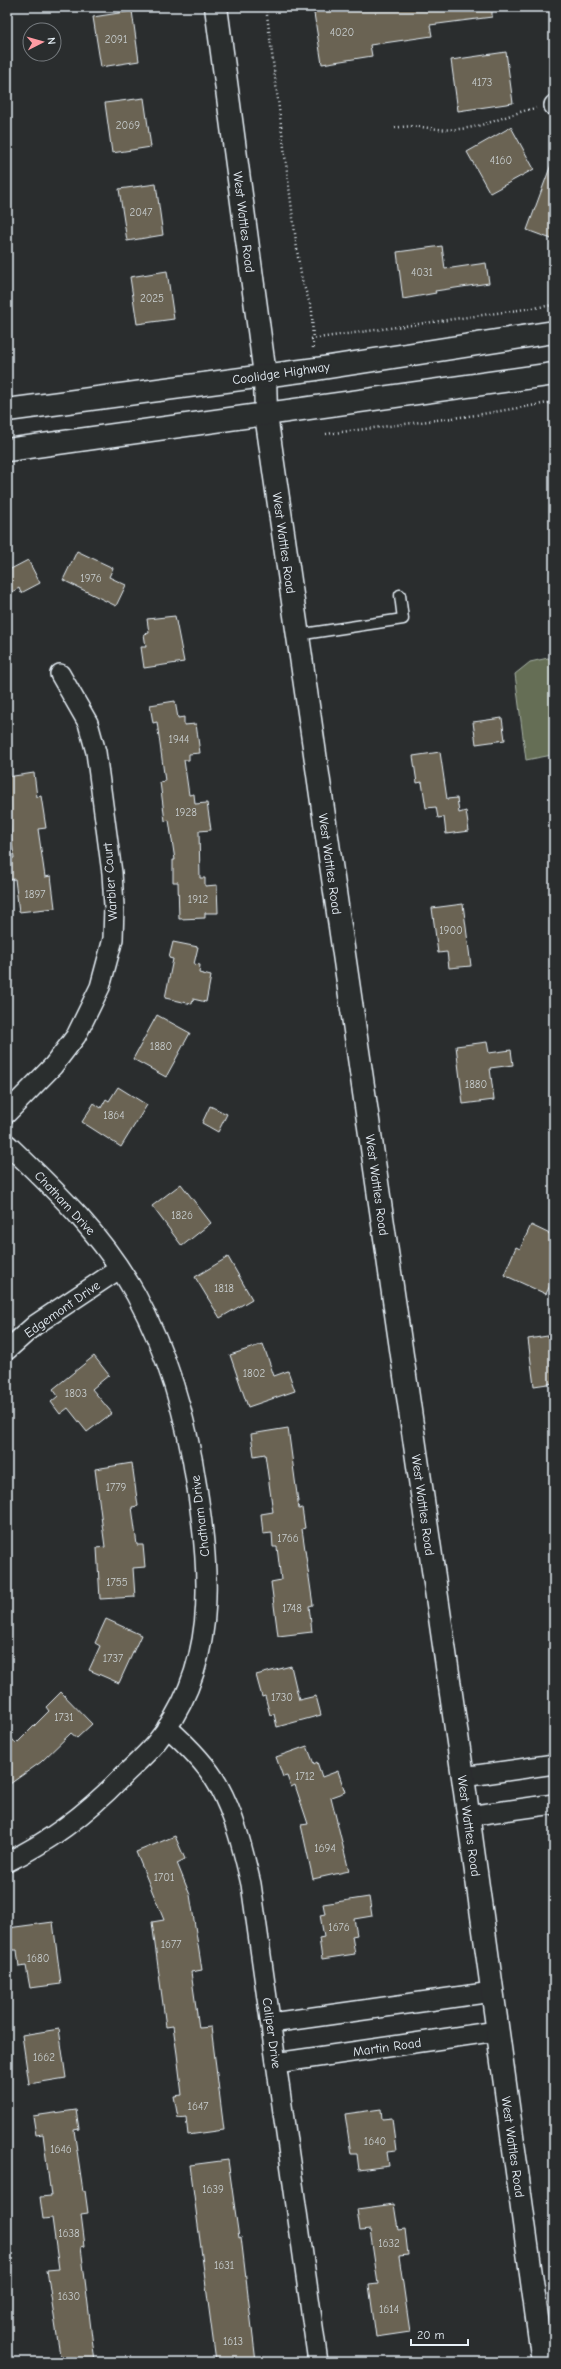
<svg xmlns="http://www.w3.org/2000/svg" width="561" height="2369" font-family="'Comic Neue',sans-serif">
	<rect width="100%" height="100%" fill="#2a2d2e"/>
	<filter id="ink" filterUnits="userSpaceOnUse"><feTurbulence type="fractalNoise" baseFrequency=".025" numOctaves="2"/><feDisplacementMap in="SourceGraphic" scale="8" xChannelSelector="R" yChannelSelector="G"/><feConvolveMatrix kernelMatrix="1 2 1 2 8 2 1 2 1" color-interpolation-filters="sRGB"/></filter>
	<g filter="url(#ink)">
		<path fill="#656e54" stroke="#a6b0a6" d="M 548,658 L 554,661 L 554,752 L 552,755 L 526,760 L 515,674 L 530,662 Z"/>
		<path fill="#6a6353" stroke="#e8f1f8" d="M 313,7 L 492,7 L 492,17 L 430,25 L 432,36 L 370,45 L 372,56 L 322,64 Z
			M 132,11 L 139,61 L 101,67 L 93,17 Z
			M 506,52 L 513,103 L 458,111 L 451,60 Z
			M 144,98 L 151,147 L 112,153 L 105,103 Z
			M 511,127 L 534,169 L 490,193 L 467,152 Z
			M 552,162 L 554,162 L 554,240 L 527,230 Z
			M 156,184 L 163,235 L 127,241 L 119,189 Z
			M 442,246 L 445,269 L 486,263 L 489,283 L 435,291 L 436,293 L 403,299 L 397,252 Z
			M 167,271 L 174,319 L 137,324 L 130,277 Z
			M 77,551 L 113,568 L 109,577 L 126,585 L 116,606 L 63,580 Z
			M 28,560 L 40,583 L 21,593 L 19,588 L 7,595 L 7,571 Z
			M 175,616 L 184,662 L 144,668 L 141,647 L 146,647 L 144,634 L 149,633 L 147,619 Z
			M 175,701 L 178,718 L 184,717 L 184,725 L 196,724 L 200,753 L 189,754 L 189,760 L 184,760 L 189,795 L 194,794 L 195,804 L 207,803 L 211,830 L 199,831 L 200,878 L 205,878 L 205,886 L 217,885 L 218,913 L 205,913 L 205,918 L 179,919 L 178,882 L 173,882 L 173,860 L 175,860 L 169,820 L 165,821 L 160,782 L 165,781 L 157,722 L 153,723 L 150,705 Z
			M 502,718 L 505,740 L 476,744 L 473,722 Z
			M 440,752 L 447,799 L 457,798 L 459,813 L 466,811 L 469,831 L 446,834 L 444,817 L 438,818 L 436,807 L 426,808 L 422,782 L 417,783 L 413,756 Z
			M 34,773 L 37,797 L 41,796 L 46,828 L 38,829 L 45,877 L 51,876 L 55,908 L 19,912 L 15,879 L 7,880 L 7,859 L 14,858 L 7,804 L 7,777 Z
			M 463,904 L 471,966 L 449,968 L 447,952 L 438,953 L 432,908 Z
			M 173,942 L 198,947 L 194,964 L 200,965 L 199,973 L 211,976 L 206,1002 L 193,999 L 192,1004 L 165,998 L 173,959 L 169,958 Z
			M 157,1015 L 190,1033 L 166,1077 L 133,1059 Z
			M 487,1042 L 489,1053 L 511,1050 L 513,1065 L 490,1068 L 494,1100 L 463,1104 L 456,1046 Z
			M 118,1087 L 147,1105 L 121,1147 L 82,1122 L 94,1103 L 101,1108 L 106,1099 L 109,1101 Z
			M 210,1106 L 227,1114 L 218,1132 L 202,1123 Z
			M 181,1184 L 211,1223 L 182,1246 L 152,1206 Z
			M 531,1225 L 554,1236 L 554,1277 L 546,1294 L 504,1275 L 516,1247 L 520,1249 Z
			M 228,1257 L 252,1299 L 220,1318 L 195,1277 Z
			M 554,1335 L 554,1383 L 534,1386 L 528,1339 Z
			M 263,1344 L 274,1376 L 288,1371 L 295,1391 L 248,1407 L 230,1355 Z
			M 94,1356 L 109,1375 L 92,1389 L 112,1413 L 87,1432 L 68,1408 L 60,1414 L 51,1402 L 58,1396 L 53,1389 Z
			M 288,1428 L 299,1509 L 302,1508 L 305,1528 L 302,1529 L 313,1605 L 309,1606 L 312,1632 L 278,1636 L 271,1582 L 281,1580 L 277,1547 L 273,1547 L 272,1533 L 263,1534 L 261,1514 L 273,1512 L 265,1454 L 254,1456 L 251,1434 Z
			M 132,1463 L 138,1506 L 132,1507 L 137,1545 L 143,1545 L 145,1567 L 133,1568 L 135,1597 L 100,1599 L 97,1548 L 105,1547 L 95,1469 Z
			M 106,1619 L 141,1635 L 119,1683 L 89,1670 L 100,1646 L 95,1643 Z
			M 291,1666 L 299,1700 L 316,1696 L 321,1715 L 277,1727 L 274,1714 L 270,1715 L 265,1696 L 262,1697 L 256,1675 Z
			M 61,1692 L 92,1724 L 77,1738 L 71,1733 L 41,1762 L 7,1786 L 7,1732 L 16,1744 L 49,1711 L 46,1707 Z
			M 307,1746 L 314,1764 L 317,1762 L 322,1777 L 338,1771 L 345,1792 L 331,1797 L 349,1871 L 313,1879 L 301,1825 L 308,1824 L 295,1785 L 291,1787 L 287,1776 L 283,1777 L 276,1757 Z
			M 175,1836 L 185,1859 L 177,1863 L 190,1895 L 202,1970 L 191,1972 L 199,2028 L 211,2027 L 224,2130 L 188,2135 L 186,2117 L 178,2118 L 174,2096 L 182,2095 L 177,2054 L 173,2026 L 166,2027 L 152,1922 L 164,1920 L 136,1852 Z
			M 369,1897 L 372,1916 L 354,1919 L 357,1935 L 352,1936 L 355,1954 L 322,1959 L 319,1938 L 324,1937 L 320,1915 L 325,1914 L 323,1904 Z
			M 53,1922 L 61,1984 L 30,1988 L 26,1966 L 19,1967 L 17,1950 L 11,1950 L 8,1928 Z
			M 59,2029 L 66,2078 L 29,2084 L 22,2035 Z
			M 381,2109 L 382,2119 L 392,2118 L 396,2151 L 387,2152 L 389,2166 L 359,2170 L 357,2154 L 351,2154 L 345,2114 Z
			M 76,2110 L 79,2129 L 74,2130 L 83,2191 L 85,2191 L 88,2213 L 81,2214 L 85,2246 L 81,2247 L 95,2362 L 61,2362 L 47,2270 L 59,2269 L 52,2218 L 43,2219 L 40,2197 L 51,2196 L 43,2134 L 36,2135 L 33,2116 Z
			M 228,2160 L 239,2238 L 241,2237 L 256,2362 L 216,2362 L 190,2165 Z
			M 394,2204 L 398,2230 L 405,2229 L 408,2255 L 399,2256 L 410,2332 L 376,2337 L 369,2285 L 378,2284 L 370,2230 L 360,2231 L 357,2209 Z"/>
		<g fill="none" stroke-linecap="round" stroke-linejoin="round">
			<defs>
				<path id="service" d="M 297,635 L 403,619 L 400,595"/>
				<path id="minor" d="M 554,105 L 554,106
					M 7,1113 L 53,1066 L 76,1036 L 100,987 L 113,939 L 114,906 L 112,873 L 96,752 L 88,723 L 60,674
					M 7,1144 C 56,1191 102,1234 136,1295 C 169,1356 187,1419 197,1488 C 211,1578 217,1669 155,1744 C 145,1756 132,1767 121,1778 C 88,1812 51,1841 7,1862
					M 7,1350 L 35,1325 L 119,1269
					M 167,1727 C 185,1743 206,1763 218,1785 C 235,1816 243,1850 251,1884 L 318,2362
					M 463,1777 L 554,1764
					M 468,1816 L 554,1804
					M 271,2023 L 492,1992
					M 276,2063 L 497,2031"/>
				<path id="tertiary" d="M 216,7 L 265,375 L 266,415 L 463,1777 L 543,2362"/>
				<path id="secondary" d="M 7,410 L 316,369 L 554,332
					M 7,450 L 554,374"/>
			</defs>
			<use href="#service" stroke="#e8f1f8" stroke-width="13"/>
			<use href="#minor" stroke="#e8f1f8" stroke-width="22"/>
			<use href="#tertiary" stroke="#e8f1f8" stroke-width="25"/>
			<use href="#secondary" stroke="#e8f1f8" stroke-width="25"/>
			<path stroke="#e8f1f8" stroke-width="2.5" stroke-dasharray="1 3" stroke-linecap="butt" d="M 266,7 L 298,257 L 302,280 L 312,310 L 313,348
				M 395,128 C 417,123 438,132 459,129 C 486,127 510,113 536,108
				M 311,339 L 554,305
				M 326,434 L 476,415 L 554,402"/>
			<use href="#service" stroke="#2a2d2e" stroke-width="10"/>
			<use href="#minor" stroke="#2a2d2e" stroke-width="19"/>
			<use href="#tertiary" stroke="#2a2d2e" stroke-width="22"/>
			<use href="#secondary" stroke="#2a2d2e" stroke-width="22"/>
		</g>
	</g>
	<g text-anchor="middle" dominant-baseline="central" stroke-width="4" stroke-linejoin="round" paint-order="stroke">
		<g font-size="11" fill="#c8cecf">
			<text x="342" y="32">4020</text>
			<text x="116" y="39">2091</text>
			<text x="482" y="82">4173</text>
			<text x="128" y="125">2069</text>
			<text x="501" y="160">4160</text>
			<text x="141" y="212">2047</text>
			<text x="422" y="272">4031</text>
			<text x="152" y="298">2025</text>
			<text x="91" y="578">1976</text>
			<text x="179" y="739">1944</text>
			<text x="186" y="812">1928</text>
			<text x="35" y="894">1897</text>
			<text x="198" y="899">1912</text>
			<text x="451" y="930">1900</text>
			<text x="161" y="1046">1880</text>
			<text x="476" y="1084">1880</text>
			<text x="114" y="1115">1864</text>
			<text x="182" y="1215">1826</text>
			<text x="224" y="1288">1818</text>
			<text x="254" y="1373">1802</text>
			<text x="76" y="1393">1803</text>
			<text x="116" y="1487">1779</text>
			<text x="288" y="1538">1766</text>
			<text x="117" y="1582">1755</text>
			<text x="292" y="1608">1748</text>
			<text x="113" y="1658">1737</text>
			<text x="282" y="1697">1730</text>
			<text x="64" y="1717">1731</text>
			<text x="305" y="1776">1712</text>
			<text x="325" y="1848">1694</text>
			<text x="164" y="1877">1701</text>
			<text x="339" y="1927">1676</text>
			<text x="171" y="1944">1677</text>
			<text x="38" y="1958">1680</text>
			<text x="44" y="2057">1662</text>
			<text x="198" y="2106">1647</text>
			<text x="375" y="2141">1640</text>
			<text x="61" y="2149">1646</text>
			<text x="213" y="2189">1639</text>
			<text x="69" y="2233">1638</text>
			<text x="389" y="2243">1632</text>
			<text x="224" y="2265">1631</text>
			<text x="69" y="2296">1630</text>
			<text x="389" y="2309">1614</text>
			<text x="233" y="2341">1613</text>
		</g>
		<g font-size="13" fill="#e8f1f8" stroke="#2a2d2e">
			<text transform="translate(244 222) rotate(83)">West Wattles Road</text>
			<text transform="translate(281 373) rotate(-8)">Coolidge Highway</text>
			<text transform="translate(284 543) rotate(82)">West Wattles Road</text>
			<text transform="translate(330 864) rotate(82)">West Wattles Road</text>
			<text transform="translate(110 882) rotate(-94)">Warbler Court</text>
			<text transform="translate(377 1185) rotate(82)">West Wattles Road</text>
			<text transform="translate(65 1203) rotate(47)">Chatham Drive</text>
			<text transform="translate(62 1309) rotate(-35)">Edgemont Drive</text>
			<text transform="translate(423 1505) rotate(82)">West Wattles Road</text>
			<text transform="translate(200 1516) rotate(-97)">Chatham Drive</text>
			<text transform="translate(469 1826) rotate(82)">West Wattles Road</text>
			<text transform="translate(272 2033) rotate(82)">Caliper Drive</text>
			<text transform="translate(387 2047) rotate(-8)">Martin Road</text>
			<text transform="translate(513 2147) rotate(82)">West Wattles Road</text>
		</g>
	</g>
	<rect width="561" height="2369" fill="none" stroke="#2a2d2e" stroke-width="24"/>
	<rect x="12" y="12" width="537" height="2345" fill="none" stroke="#e8f1f8" stroke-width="1.5" filter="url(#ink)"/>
	<g transform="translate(42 42) rotate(84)"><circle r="19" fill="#2a2d2e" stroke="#767b7f"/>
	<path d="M0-3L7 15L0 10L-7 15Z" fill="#ff9aa2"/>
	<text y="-6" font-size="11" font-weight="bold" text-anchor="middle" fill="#e8f1f8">N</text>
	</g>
	<path d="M411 2339v6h57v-6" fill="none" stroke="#e8f1f8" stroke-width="2"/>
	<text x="417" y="2339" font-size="12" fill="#e8f1f8" stroke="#2a2d2e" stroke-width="3" paint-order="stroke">20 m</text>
</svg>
